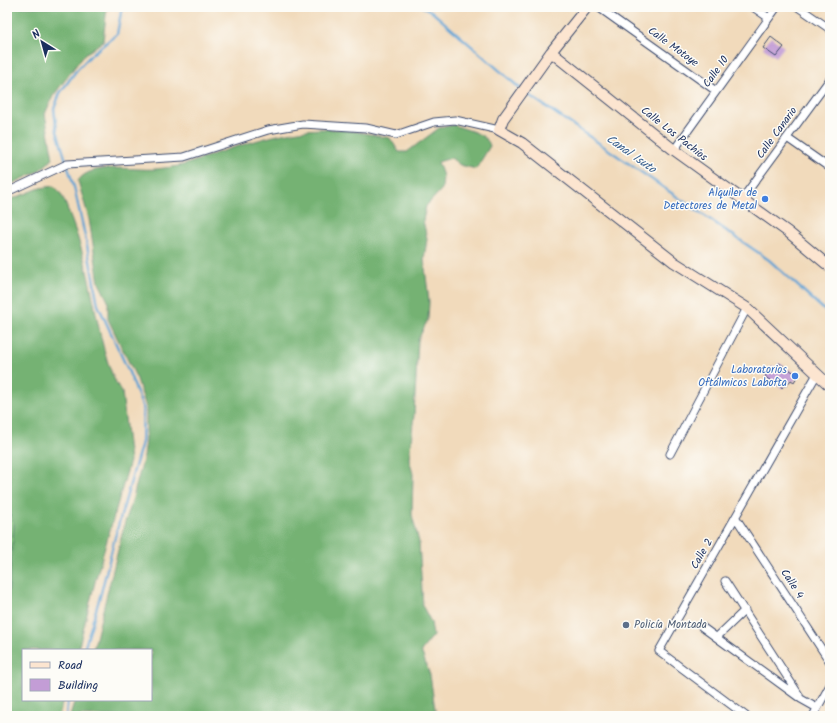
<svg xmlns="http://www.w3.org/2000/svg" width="837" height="723" font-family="Kalam,sans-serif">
	<rect width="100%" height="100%" fill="#fdfcf7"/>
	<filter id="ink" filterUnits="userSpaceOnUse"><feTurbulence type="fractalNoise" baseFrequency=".025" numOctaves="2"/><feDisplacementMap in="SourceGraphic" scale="8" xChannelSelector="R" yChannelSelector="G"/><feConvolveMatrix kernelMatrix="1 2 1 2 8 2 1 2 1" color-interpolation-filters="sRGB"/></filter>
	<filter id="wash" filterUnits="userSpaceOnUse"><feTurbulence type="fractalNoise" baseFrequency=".012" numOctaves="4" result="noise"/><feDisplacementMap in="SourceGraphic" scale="16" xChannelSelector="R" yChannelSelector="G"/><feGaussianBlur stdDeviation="0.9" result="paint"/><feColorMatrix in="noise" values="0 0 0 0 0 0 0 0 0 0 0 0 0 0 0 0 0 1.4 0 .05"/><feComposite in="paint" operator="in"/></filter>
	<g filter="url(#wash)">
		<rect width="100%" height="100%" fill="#f1dabb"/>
		<path fill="#92d086" stroke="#568072" d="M 7,507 L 14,525 L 7,609 Z"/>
		<path fill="#75b273" stroke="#487068" d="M 7,7 L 107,7 L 103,41 L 83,56 L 53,96 L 45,114 L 53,159 L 37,172 L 7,186 Z
			M 454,125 C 466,130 487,133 490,146 L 476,169 L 460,165 L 451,158 L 438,162 L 443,176 L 442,189 L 426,206 L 423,220 L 427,239 L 424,259 L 429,302 L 428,319 L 418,340 L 414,415 L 409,459 L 413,474 L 412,515 L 419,542 L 423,607 L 431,622 L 433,636 L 421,651 L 430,675 L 436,716 L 70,716 L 75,700 L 151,700 L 151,650 L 93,650 L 125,522 L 131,505 L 144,456 L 146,440 L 146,407 L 137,379 L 108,319 L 108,301 L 99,283 L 89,219 L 78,181 C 91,161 133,171 156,169 C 165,168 174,167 183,165 C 198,161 212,154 226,150 C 257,140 289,130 321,129 C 345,128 367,134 390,138 L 399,152 L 407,152 L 439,128 Z
			M 54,186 C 64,194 67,209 72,221 C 79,240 85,260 89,280 C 96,309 104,370 122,392 L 130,461 L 96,578 L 78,650 L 23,650 L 23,700 L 63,700 L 59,716 L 7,716 L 7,609 L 14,525 L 7,507 L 7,201 L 40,188 Z"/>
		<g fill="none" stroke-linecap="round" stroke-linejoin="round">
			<path stroke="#5fa2d3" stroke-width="2.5" d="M 423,7 L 431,11 L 522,90
				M 526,93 L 769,260 L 830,315
				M 84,650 L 101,593 L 115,537 L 142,442 L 143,408 L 128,370 L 98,305 L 87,245 L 74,187 L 57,131 L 54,109 L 60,93 L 76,71 L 92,54 L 117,34 L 122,7
				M 66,716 L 68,700"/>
		</g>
		<g id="blocks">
			<path fill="#c39dd6" d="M 771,37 L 784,47 L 776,57 L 763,48 Z
				M 779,363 L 798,375 L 794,382 L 791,380 L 786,386 L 784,385 L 782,388 L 765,377 L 772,366 L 776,368 Z"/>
		</g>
	</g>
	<g filter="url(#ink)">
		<use href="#blocks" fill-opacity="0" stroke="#3b496c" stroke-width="1"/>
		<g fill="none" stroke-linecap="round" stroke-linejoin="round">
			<defs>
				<path id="street" d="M 598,7 L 716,91
					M 753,7 L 769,18
					M 798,7 L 830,29
					M 787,138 L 830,168
					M 674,150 L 777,7
					M 7,192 L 67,164 L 184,157 L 268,130 L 303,124 L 366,128 L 396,135 L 434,122 L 455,120 L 499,130
					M 742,199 L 830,79
					M 670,454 L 747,308
					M 736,518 L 830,662
					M 725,581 L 799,695
					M 702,627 L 801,699 L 817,708
					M 717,637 L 745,610
					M 746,716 L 659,651 L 817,374
					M 813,716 L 830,685"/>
				<path id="secondary" d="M 587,7 L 551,52 L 503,119 L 499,130 L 522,143 L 674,262 L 747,308 L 830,386
					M 551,52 L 674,150 L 788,232 L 830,267"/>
			</defs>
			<use href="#street" stroke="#3b496c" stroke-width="9"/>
			<use href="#secondary" stroke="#3b496c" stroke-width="12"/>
			<use href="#street" stroke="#fff" stroke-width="7"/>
			<use href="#secondary" stroke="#fce5d0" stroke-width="10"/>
		</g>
	</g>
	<g fill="#3f7fe0" stroke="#fdfcf7" stroke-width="1.5">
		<circle cx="765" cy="199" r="4"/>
		<circle cx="795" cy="376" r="4"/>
	</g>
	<circle fill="#5c6f8a" stroke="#fdfcf7" stroke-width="1.5" cx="626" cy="625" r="4"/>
	<g text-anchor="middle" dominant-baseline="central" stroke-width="3" stroke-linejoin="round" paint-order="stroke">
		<g font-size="11" fill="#1b2f5e" stroke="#fdfcf7">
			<text transform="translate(673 47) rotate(36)">Calle Motoye</text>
			<text transform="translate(716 72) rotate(-54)">Calle 10</text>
			<text transform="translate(777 133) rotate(-54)">Calle Canario</text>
			<text transform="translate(674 134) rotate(38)">Calle Los Pachíos</text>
			<text transform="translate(702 554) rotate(-60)">Calle 2</text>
			<text transform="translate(792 584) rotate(57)">Calle 4</text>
		</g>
		<g font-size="11" fill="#366cbe" stroke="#fdfcf7" text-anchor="end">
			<text x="757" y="193">Alquiler de<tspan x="757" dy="13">Detectores de Metal</tspan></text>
			<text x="787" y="370">Laboratorios<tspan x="787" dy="13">Oftálmicos Labofta</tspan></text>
		</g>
		<g font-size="11" fill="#4e5e75" stroke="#fdfcf7" text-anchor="start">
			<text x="634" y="625">Policía Montada</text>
		</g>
		<g font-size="12" font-style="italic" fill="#365d8d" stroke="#fdfcf7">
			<text transform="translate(631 154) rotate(35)">Canal Isuto</text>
		</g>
	</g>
	<rect width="837" height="723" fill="none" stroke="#fdfcf7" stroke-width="24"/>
	<rect x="22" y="649" width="130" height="52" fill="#fdfcf7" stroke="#a3aaba"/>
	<rect x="30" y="662" width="20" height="6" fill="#fce5d0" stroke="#a3aaba"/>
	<text x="58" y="669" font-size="12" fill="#1b2f5e">Road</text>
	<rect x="30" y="679" width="20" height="12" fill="#c39dd6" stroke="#a3aaba"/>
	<text x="58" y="689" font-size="12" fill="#1b2f5e">Building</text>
	<g transform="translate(42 42) rotate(323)" stroke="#fdfcf7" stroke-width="3" paint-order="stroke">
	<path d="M0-3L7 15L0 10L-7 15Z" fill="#1b2f5e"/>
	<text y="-6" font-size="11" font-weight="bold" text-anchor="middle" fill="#1b2f5e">N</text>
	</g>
</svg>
